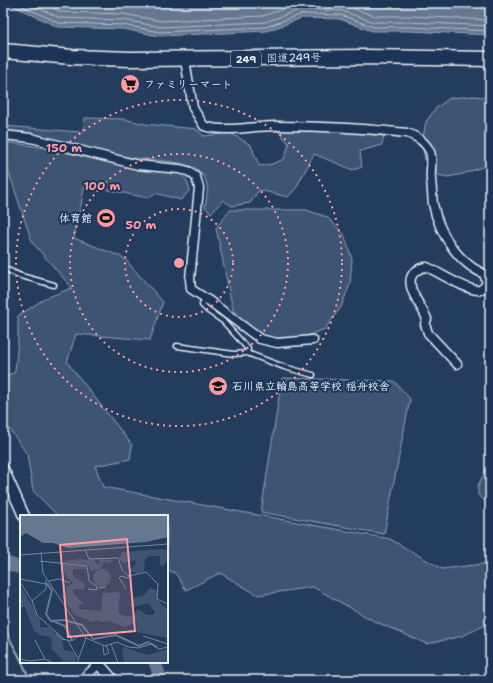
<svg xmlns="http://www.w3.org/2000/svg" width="493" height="683" font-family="'Shantell Sans','Klee One',sans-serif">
	<rect width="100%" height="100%" fill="#253d5d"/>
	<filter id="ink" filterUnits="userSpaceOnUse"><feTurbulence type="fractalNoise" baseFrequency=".025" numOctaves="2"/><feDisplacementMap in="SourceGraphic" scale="8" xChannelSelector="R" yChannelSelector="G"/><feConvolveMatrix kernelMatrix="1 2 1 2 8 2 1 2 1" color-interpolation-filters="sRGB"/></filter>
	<g filter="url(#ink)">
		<path fill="#3e5472" stroke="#93a2b5" d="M 474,96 L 490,98 L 490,164 L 463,174 L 448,177 L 438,175 L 425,161 L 422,142 L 426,122 L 435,109 L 450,98 Z
			M 85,118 L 124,119 L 145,124 L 196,129 L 204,136 L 230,133 L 251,145 L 259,166 L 272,164 L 284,159 L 289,144 L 278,131 L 311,128 L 384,135 L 382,145 L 360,151 L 362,167 L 353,170 L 314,154 L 296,188 L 288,197 L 259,190 L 250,203 L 232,206 L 223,200 L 211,213 L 205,207 C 207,197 210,184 203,175 C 192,159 152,161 134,158 C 90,151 48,136 3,131 L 3,126 L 80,132 L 83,132 Z
			M 3,142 C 49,146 93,160 138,169 C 152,171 168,168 181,175 C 187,178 188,184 190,190 L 181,200 L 155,193 L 148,198 L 85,185 L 74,238 L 124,258 L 163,302 L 150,340 L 76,334 L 67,362 L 132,445 L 130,459 L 95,466 L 103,487 L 390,539 L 442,569 L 490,563 L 490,623 L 462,636 L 427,644 L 374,621 L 313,587 L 258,595 L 220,573 L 186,590 L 176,574 L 167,569 L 167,516 L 58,516 L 33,491 L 27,454 L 3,420 L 3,378 L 15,372 L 18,340 L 18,316 L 46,298 L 72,288 L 32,242 L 3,155 Z
			M 230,210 L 306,210 L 327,217 L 344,234 L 352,259 L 350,284 L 341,307 L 325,329 L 304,337 L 274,340 L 249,330 L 233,310 L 216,228 Z
			M 282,378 L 394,381 L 410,399 L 384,534 L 261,512 Z
			M 490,462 L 490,505 L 478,495 L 478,485 Z"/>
		<path fill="#657890" stroke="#99a8ba" d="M 7,3 L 490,3 L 490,35 L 410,31 L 372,31 L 340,19 L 302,18 L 267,31 L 160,36 L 122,29 L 58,27 Z"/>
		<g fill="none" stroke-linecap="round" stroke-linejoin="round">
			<path stroke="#b4c1ce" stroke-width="1" d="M 16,3 L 59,23 L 123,25 L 160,32 L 266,27 L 302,14 L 341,15 L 373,27 L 410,27 L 490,31
				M 28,3 L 60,18 L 123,20 L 161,27 L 265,22 L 302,9 L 342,11 L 374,22 L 410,22 L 490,26
				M 42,3 L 61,12 L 123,14 L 161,21 L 263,16 L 300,3
				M 307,3 L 343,5 L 375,16 L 411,16 L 490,20"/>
			<path stroke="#99a8ba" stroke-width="2" d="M 3,626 L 21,660
				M 22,662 L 30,680"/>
			<path stroke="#657890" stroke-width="13" d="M 3,562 L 21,568
				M 155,662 L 161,680"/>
			<defs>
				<path id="service" d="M 3,268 L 21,276 L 54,285
					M 177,346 L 234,354 L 247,353 L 248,349 L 223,321 L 207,310 L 202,305 L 203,302 L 208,300
					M 247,353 L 284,367 L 313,375"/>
				<path id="minor" d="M 185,60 L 193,108 L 204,126 C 226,133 252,126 275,126 C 319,126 363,128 407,133 C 417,137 425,141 430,152 C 433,159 430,171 431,180 C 432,188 432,196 433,204 C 439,234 460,267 490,276
					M 3,135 L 31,138 L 138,165 L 179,169 L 188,171 L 196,177 L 199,188 L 190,279 L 191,289 L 208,300 L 260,339 L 277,343 L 313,340
					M 457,364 L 428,333 L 425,324 L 427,319 C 423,307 400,283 416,271 C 420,268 422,267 427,267 C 438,272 469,292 480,290 C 483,289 485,286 487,283 L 484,274
					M 81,680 L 98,665"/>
				<path id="tertiary" d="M 3,469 L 24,516
					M 97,662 L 113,680"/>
				<path id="trunk" d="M 3,51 L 72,57 L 130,59 L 367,57 L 490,59"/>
			</defs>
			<use href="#service" stroke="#e8f1f8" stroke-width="7"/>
			<use href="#minor" stroke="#e8f1f8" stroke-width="11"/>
			<use href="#tertiary" stroke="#e8f1f8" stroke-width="13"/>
			<use href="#trunk" stroke="#e8f1f8" stroke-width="17"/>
			<use href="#service" stroke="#1d3557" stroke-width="4"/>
			<use href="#minor" stroke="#1d3557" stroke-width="8"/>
			<use href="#tertiary" stroke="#1d3557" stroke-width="10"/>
			<use href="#trunk" stroke="#1d3557" stroke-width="14"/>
		</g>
	</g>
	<g fill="none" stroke="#ff9aa2" stroke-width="2" stroke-dasharray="2 4">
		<circle cx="179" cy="263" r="54"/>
		<circle cx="179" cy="263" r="109"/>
		<circle cx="179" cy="263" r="163"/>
	</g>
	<defs>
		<symbol id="supermarket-disc" viewBox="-11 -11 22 22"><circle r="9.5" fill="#ff9aa2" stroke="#1d3557"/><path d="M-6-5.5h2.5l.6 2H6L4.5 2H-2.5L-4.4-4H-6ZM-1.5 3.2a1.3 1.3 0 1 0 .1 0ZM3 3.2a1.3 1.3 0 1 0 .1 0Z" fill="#111"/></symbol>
		<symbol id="stadium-disc" viewBox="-11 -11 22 22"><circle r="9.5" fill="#ff9aa2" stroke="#1d3557"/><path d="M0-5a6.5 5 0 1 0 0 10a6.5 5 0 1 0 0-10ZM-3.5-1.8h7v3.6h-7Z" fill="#111"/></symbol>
		<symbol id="school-disc" viewBox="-11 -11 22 22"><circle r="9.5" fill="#ff9aa2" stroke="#1d3557"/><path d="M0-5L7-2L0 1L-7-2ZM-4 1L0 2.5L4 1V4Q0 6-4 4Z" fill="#111"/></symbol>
	</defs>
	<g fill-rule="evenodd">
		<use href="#supermarket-disc" x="119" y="73" width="22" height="22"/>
		<use href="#stadium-disc" x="95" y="207" width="22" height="22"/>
		<use href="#school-disc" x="207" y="375" width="22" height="22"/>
	</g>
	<g text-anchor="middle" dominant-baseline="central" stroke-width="4" stroke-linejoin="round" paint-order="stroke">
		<rect fill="#1d3557" stroke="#abb9c8" stroke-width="1" x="231" y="51" width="30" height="16" rx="3"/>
		<g font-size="10" font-weight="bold" fill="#e8f1f8">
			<text x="246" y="59">249</text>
		</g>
		<g font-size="11" fill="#e8f1f8" stroke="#1d3557">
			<text transform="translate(294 58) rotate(-1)">国道249号</text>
		</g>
		<g font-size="11" font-weight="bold" fill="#e8f1f8" stroke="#1d3557" text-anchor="start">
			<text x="144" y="84">ファミリーマート</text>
			<text x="92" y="218" text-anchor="end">体育館</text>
			<text x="232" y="386">石川県立輪島高等学校 稲舟校舎</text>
		</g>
	</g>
	<g transform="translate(20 515)">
		<rect width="148" height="148" fill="#253d5d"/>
		<path d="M 143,34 L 148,35 L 148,45 L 143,51 L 140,50 L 140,41 L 129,41 L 125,45 L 124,56 L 118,58 L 110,56 L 116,48 L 115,45 L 103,48 L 99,44 L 102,37 ZM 58,44 L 73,45 L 77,49 L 80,48 L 79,44 L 93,45 L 90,48 L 84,47 L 81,53 L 71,56 L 68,50 L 40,47 ZM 41,49 L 66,51 L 67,54 L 53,54 L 53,61 L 65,69 L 64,74 L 54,74 L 53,78 L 63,88 L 58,92 L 60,94 L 81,96 L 83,78 L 98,77 L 100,79 L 98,98 L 107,102 L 114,100 L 118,94 L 127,100 L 133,100 L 135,97 L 128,88 L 114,92 L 110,90 L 113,83 L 123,81 L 130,73 L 137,75 L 138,86 L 148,95 L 148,123 L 116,117 L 117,107 L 105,112 L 89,106 L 82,107 L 76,105 L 72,107 L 54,99 L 41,81 L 46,80 L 46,72 L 53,68 L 47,62 ZM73 63a9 9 0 1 1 18 0a9 9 0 1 1-18 0ZM 0,70 L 20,105 L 20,112 L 29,112 L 42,123 L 44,135 L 53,137 L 56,141 L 55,148 L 43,148 L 43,145 L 32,134 L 31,122 L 20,120 L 14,116 L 0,80 ZM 104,132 L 127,140 L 148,134 L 148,148 L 104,148 L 102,135 Z" fill="#3e5472"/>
		<path d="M 0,0 L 148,0 L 148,22 L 126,27 L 48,33 L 33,28 L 23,28 L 6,18 L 0,22 Z" fill="#657890"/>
		<path fill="none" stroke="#657890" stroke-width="2" d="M 26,68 L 32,75 L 26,99 L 31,106 L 44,105 L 62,110 L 73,124 L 96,120 L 119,131 L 128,127 L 137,132M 33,106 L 45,111 L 52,125"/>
		<path fill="none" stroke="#73859b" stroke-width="1" d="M 65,35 L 69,44 L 98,43 L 102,55 L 109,61 L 126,57 L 138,69 L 137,84 L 148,89M 21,37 L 23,58 L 66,123 L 85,131 L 97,127 L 108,132 L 119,133 L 131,129 L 139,134 L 148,132M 0,40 L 148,29M 20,46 L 67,51 L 69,66 L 79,73 L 86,72M 0,64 L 26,69M 29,66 L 39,64 L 50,68M 0,67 L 12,86 L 17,100 L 45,125M 68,74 L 77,75 L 76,72M 106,74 L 99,63 L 101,61 L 108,63 L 109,61M 0,81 L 3,91 L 0,92M 12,86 L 26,74 L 26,65M 36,119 L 42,124 L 52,126 L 61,119M 123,121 L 148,129M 15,125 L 25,144 L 33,148M 48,126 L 58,143M 91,129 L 98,148M 83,130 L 84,140 L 89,138 L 86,130M 0,144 L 10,146 L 25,144M 57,148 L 66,123"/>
		<path fill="#ff9aa2" fill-opacity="0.15" stroke="#ff9aa2" stroke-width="2" d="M 107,24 L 115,116 L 48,122 L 40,30 Z"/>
		<rect width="148" height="148" fill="none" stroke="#e8f1f8" stroke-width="2"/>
	</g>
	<circle cx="179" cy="263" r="6" fill="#ff9aa2" stroke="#1d3557" stroke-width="2"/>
	<g font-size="12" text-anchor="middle" font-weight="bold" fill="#ff9aa2" stroke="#1d3557" stroke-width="4" stroke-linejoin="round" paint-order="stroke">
		<text x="64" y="152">150 m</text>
		<text x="102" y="190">100 m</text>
		<text x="141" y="229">50 m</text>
	</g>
	<rect width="493" height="683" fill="none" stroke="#1d3557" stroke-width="16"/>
	<rect x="8" y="8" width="477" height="667" fill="none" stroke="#e8f1f8" stroke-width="1.5" filter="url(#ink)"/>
</svg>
